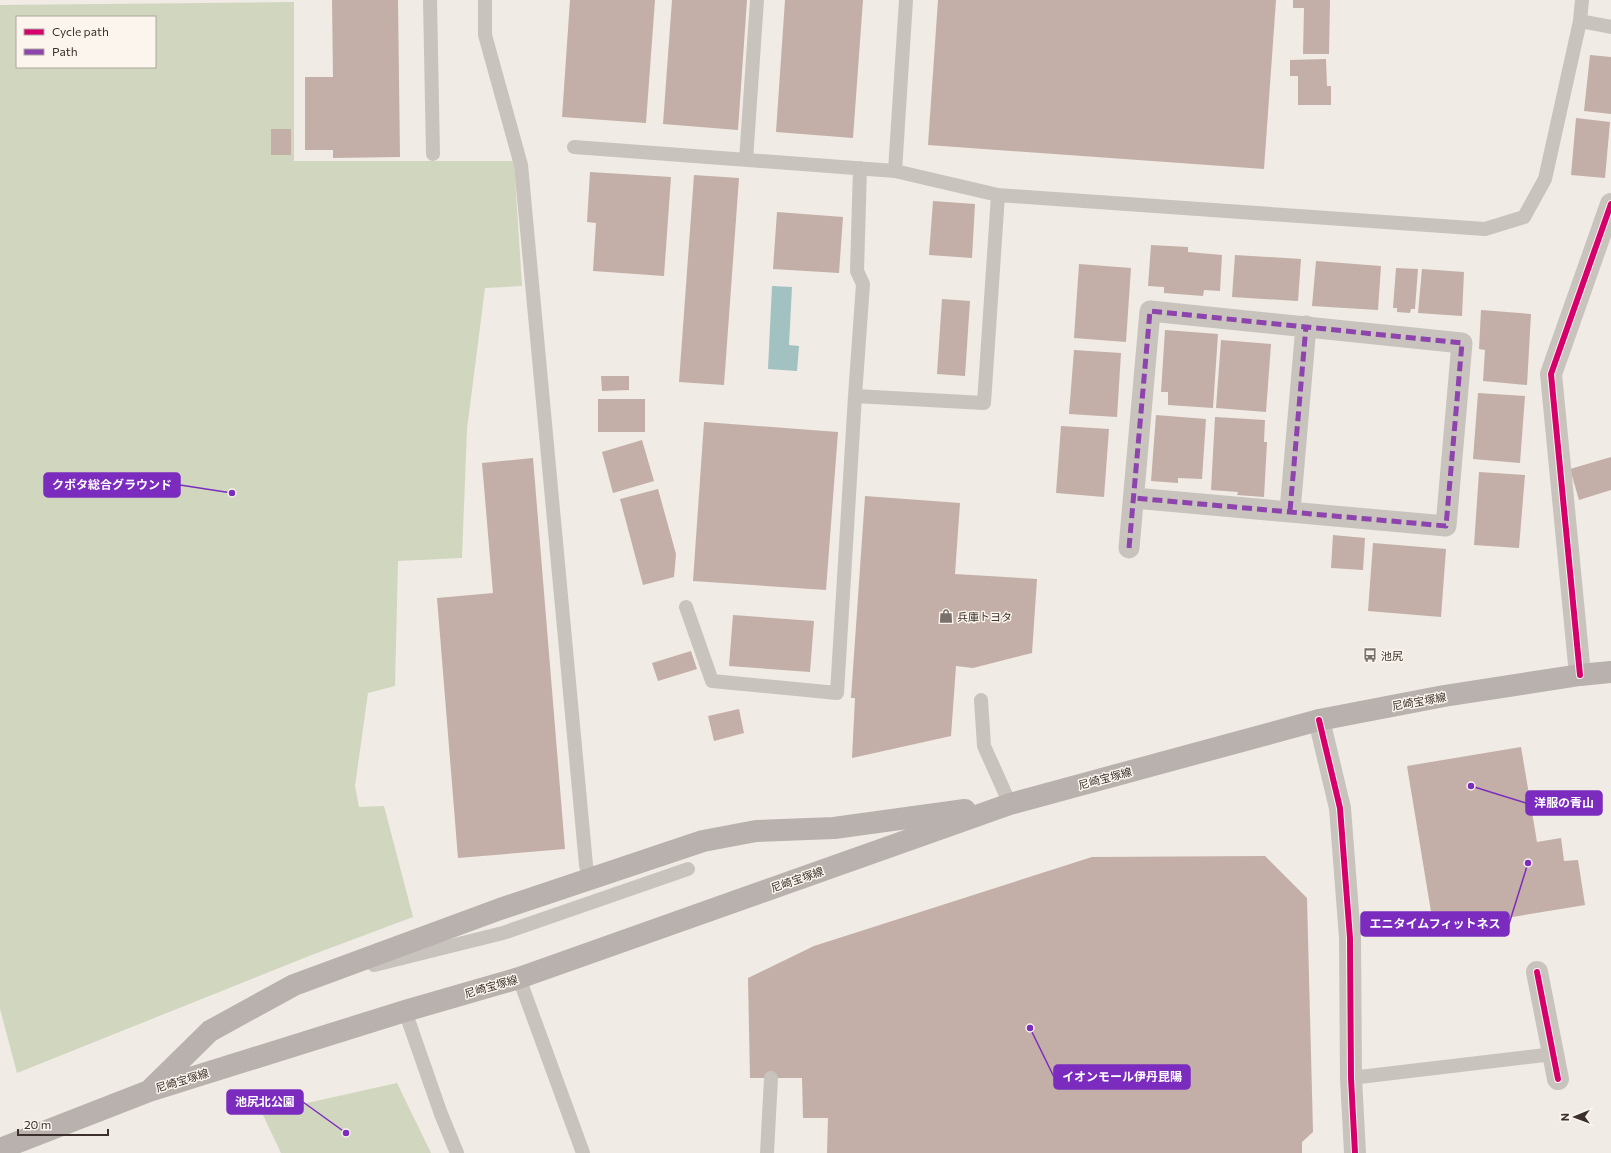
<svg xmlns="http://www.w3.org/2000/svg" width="1611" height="1153" font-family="Commissioner,'Noto Sans JP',sans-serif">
	<rect width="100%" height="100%" fill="#f0ebe5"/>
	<path fill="#d1d6bf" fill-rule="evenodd" d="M 294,2 L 294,161 L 514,161 L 522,286 L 485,288 L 467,429 L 462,558 L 398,561 L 395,686 L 368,693 L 355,786 L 359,807 L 384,806 L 413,917 L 309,956 L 17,1073 L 0,1009 L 0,5 ZM 17,17 L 155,17 L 155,67 L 17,67 Z
		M 397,1083 L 431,1153 L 281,1153 L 262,1113 Z"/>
	<path fill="#a1c2c1" d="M 772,286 L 792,287 L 789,345 L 799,346 L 797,371 L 768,369 Z"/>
	<path fill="#c3afa7" d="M 332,0 L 398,0 L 400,157 L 333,158 L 333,150 L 305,150 L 305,77 L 333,77 Z
		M 570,0 L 655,0 L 646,123 L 562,117 Z
		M 672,0 L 747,0 L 738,130 L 663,124 Z
		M 785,0 L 863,0 L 853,138 L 776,132 Z
		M 938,0 L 1276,0 L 1264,169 L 928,145 Z
		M 1293,0 L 1330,0 L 1329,54 L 1303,54 L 1304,8 L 1293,8 Z
		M 1590,55 L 1611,57 L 1611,114 L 1584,111 Z
		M 1326,59 L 1327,86 L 1331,86 L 1331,105 L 1298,105 L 1298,76 L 1290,76 L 1290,60 Z
		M 1576,118 L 1610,122 L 1605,178 L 1571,175 Z
		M 271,129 L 291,129 L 291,155 L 271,155 Z
		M 590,172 L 671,177 L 664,276 L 593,271 L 596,223 L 587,222 Z
		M 694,175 L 739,178 L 724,385 L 679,382 Z
		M 933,201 L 975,204 L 972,258 L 929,255 Z
		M 777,212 L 843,217 L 839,273 L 773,269 Z
		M 1151,245 L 1188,247 L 1188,252 L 1222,255 L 1220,291 L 1204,290 L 1203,296 L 1164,293 L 1164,287 L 1148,286 Z
		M 1235,255 L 1301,259 L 1298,301 L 1232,297 Z
		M 1316,261 L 1381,266 L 1378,310 L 1312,306 Z
		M 1079,264 L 1131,268 L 1126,342 L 1074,338 Z
		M 1396,268 L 1418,269 L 1415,309 L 1411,309 L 1410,313 L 1397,312 L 1397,308 L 1393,308 Z
		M 1422,269 L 1464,272 L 1462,316 L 1418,313 Z
		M 942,299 L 970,301 L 965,376 L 937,374 Z
		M 1481,310 L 1531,314 L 1527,385 L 1483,381 L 1485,350 L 1479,349 Z
		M 1165,330 L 1218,334 L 1213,408 L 1168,405 L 1168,392 L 1161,392 Z
		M 1221,340 L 1271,344 L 1266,412 L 1216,408 Z
		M 1074,350 L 1121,353 L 1117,417 L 1069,414 Z
		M 601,376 L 629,376 L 629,390 L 602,391 Z
		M 1478,393 L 1525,396 L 1520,463 L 1473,459 Z
		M 598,399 L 645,399 L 645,432 L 598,432 Z
		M 1156,415 L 1206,419 L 1202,479 L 1178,478 L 1178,483 L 1151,481 Z
		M 1215,417 L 1265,420 L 1264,442 L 1267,442 L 1264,497 L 1237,495 L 1238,492 L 1211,490 Z
		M 704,422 L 838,432 L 826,590 L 693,581 Z
		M 1061,426 L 1109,429 L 1104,497 L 1056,493 Z
		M 642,440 L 654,481 L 613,493 L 602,452 Z
		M 1611,457 L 1611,490 L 1579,500 L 1570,469 Z
		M 533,458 L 565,849 L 458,858 L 437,598 L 493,593 L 482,463 Z
		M 1479,472 L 1525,475 L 1519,548 L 1474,545 Z
		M 658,489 L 676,554 L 674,577 L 643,585 L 620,499 Z
		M 865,496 L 960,503 L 955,574 L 1037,579 L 1032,653 L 973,668 L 956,666 L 951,736 L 852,758 L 855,698 L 851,698 Z
		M 1333,535 L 1365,538 L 1363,570 L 1331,568 Z
		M 1373,543 L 1446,549 L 1441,617 L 1368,611 Z
		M 733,615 L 814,621 L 810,672 L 729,666 Z
		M 691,651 L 697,669 L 658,681 L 652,663 Z
		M 739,709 L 744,733 L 714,741 L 708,716 Z
		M 1521,747 L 1537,842 L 1561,838 L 1564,861 L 1578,860 L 1585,905 L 1434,930 L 1407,766 Z
		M 1265,856 L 1307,898 L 1313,1132 L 1302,1142 L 1302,1153 L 827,1153 L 828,1118 L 803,1118 L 802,1078 L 750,1078 L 748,978 L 814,946 L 1092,857 Z"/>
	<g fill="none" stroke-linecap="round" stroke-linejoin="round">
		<path stroke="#c9c3be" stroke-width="14" d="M 430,0 L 433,154
			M 485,0 L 485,35 L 521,165 L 586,865 L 590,879
			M 1580,21 L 1611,27
			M 574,147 L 895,171 L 998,195 L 1485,229 L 1524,217 L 1545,179 L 1580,21 L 1582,0
			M 746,160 L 757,0
			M 895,171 L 906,0
			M 855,396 L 863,284 L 857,271 L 860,168
			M 686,607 L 712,681 L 837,693 L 855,396 L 984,403 L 998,195
			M 981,700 L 984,746 L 1010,804
			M 374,965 L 503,933 L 688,869
			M 519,978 L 583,1153
			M 405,1011 L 441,1114 L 457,1153
			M 1351,1078 L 1554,1054
			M 767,1153 L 771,1078"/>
		<path stroke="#c9c3be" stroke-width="21" d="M 1290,511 L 1306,326
			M 1129,548 L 1150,311 L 1462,343 L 1446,526 L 1134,498"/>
		<path stroke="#c9c3be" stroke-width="22" d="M 1580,675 L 1551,374 L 1611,204
			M 1537,972 L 1558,1079"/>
		<path stroke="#c9c3be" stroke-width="22" d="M 1319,720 L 1340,808 L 1350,938 L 1351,1078 L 1355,1153"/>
		<path stroke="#b8b1ad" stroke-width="22" d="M 152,1088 L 210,1031 L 294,985 L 500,909 L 703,841 L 756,831 L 834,828 L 965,810
			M 0,1149 L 149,1091 L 405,1011 L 519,978 L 1010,804 L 1319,720 L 1444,696 L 1580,675 L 1611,672"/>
		<path stroke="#8e44ad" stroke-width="5" stroke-dasharray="10 5" stroke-linecap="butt" d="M 1290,511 L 1306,326
			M 1129,548 L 1150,311 L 1462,343 L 1446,526 L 1134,498"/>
		<defs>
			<path id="cycleway" d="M 1580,675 L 1551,374 L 1611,204
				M 1319,720 L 1340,808 L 1350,938 L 1351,1078 L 1355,1153
				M 1537,972 L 1558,1079"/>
		</defs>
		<use href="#cycleway" stroke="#fbf5ee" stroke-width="8"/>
		<use href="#cycleway" stroke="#d6006c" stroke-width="6"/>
	</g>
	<defs>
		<symbol id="shop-bare" viewBox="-9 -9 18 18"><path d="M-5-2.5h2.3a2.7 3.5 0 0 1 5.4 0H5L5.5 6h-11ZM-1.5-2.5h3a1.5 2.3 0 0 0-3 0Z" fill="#7a716c" stroke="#fbf5ee" stroke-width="2.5" paint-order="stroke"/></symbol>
		<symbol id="bus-bare" viewBox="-9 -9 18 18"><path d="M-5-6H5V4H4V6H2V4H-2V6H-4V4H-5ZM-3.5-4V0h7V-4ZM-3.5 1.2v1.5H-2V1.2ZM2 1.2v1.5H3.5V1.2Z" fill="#7a716c" stroke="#fbf5ee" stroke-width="2.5" paint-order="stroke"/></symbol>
	</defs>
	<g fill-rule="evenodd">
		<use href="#shop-bare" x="936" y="606" width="20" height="20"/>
		<use href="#bus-bare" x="1360" y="645" width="20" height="20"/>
	</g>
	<g text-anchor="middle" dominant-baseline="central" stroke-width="3" stroke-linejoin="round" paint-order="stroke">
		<g font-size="11" fill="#3b302b" stroke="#fbf5ee" text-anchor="start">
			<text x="957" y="616">兵庫トヨタ</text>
			<text x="1381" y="655">池尻</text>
		</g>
		<g font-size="11" fill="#3b302b" stroke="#fbf5ee">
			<text transform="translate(1419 701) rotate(-10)">尼崎宝塚線</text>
			<text transform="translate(1105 778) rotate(-15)">尼崎宝塚線</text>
			<text transform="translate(797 879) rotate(-19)">尼崎宝塚線</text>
			<text transform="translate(491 986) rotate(-16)">尼崎宝塚線</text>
			<text transform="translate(182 1080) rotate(-17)">尼崎宝塚線</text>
		</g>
	</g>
	<path fill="none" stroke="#7b2cbf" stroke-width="1.5" d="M232 493L180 485M1471 786L1526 803M1528 863L1509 924M1030 1028L1054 1077M346 1133L303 1102"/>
	<g fill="#7b2cbf" stroke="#fbf5ee" stroke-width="1.5">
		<circle cx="232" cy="493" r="4"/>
		<circle cx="1471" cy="786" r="4"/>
		<circle cx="1528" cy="863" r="4"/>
		<circle cx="1030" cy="1028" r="4"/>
		<circle cx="346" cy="1133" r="4"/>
	</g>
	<g fill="#7b2cbf" stroke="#7b2cbf" stroke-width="1.5">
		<rect x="44" y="473" width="136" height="24" rx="4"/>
		<rect x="1526" y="791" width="76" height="24" rx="4"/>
		<rect x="1361" y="912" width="148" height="24" rx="4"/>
		<rect x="1054" y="1065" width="136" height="24" rx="4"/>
		<rect x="227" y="1090" width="76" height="24" rx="4"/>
	</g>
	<g font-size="12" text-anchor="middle" font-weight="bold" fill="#fff">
		<text x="112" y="489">クボタ総合グラウンド</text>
		<text x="1564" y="807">洋服の青山</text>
		<text x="1435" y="928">エニタイムフィットネス</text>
		<text x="1122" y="1081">イオンモール伊丹昆陽</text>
		<text x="265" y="1106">池尻北公園</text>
	</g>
	<rect x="16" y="16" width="140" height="52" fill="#fbf5ee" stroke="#aea6a0"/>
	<rect x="24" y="29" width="20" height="6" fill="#d6006c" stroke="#aea6a0"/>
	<text x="52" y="36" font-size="12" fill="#3b302b">Cycle path</text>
	<rect x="24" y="49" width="20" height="6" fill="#8e44ad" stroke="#aea6a0"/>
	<text x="52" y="56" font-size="12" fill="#3b302b">Path</text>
	<g transform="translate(1575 1117) rotate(269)" stroke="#fbf5ee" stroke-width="3" paint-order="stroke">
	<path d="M0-3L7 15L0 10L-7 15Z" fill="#3b302b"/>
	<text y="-6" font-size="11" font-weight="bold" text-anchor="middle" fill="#3b302b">N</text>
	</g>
	<path d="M18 1129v6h90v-6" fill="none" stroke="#3b302b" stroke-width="2"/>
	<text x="24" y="1129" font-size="12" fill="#3b302b" stroke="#fbf5ee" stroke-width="3" paint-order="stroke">20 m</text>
</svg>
